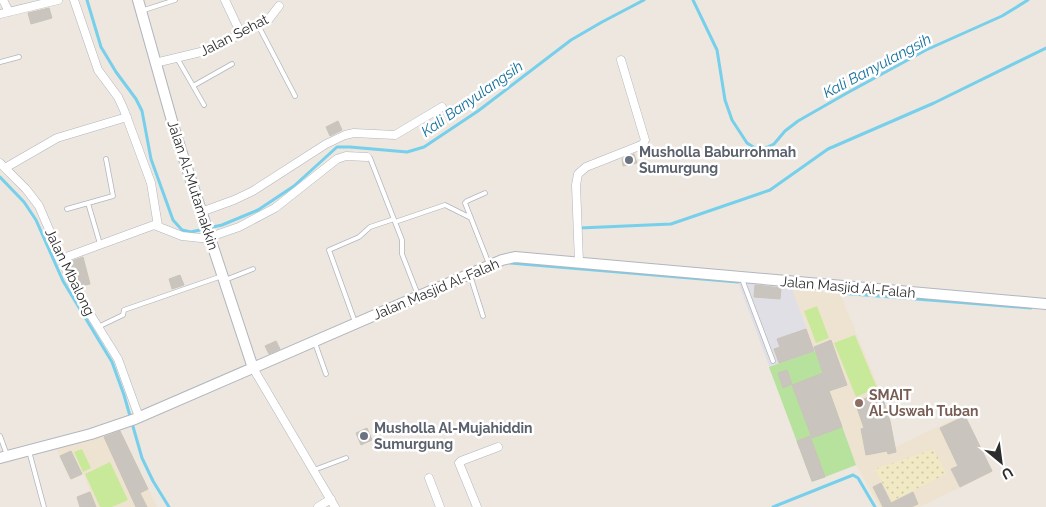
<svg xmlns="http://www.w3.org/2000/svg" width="1046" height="507" font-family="Raleway,sans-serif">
	<defs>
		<pattern id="sand-dots" width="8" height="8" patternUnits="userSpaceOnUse" patternTransform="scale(1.25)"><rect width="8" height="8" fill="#f1e9c4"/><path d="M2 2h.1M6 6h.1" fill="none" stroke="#cfc8a9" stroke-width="1.8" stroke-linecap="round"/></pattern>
	</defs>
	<rect width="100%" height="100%" fill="#ede7df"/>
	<path fill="#e1dfe6" d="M 738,282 L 792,288 L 856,465 L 812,482 Z"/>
	<path fill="#eee3d0" d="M 792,288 L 840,293 L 881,393 L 890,419 L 895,447 L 965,414 L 993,472 L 919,507 L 880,507 L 856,465 Z
		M 120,429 L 157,507 L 80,507 L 76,497 L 90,491 L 84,474 L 70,480 L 56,448 Z"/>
	<path fill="#b7e29e" d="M 815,351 L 856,465 L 812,482 L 769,367 Z"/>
	<path fill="url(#sand-dots)" d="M 934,449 L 946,474 L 892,501 L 875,469 Z"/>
	<path fill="#c9e99a" d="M 817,306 L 829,338 L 816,343 L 804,311 Z
		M 855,335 L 877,388 L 856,397 L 834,343 Z
		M 82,449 L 91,468 L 83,472 L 74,452 Z
		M 110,462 L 128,500 L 112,507 L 100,507 L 85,474 Z"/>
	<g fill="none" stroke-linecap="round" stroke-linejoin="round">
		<path stroke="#76cfeb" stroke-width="3" d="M 87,0 L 101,47 L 116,72 L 136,99 L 142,111 L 151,159 L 173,220 L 182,230 L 191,232 L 222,225 L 258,210 L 294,186 L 337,147 L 350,147 L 407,152 L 424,147 L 478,111 L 571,40 L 602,22 L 644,0
			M 693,0 L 717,50 L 725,100 L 732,120 L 747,143 L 755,148 L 761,150 L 774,144 L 785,131 L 798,121 L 847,93 L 926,50 L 1002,16 L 1028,0
			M 0,177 L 24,202 L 36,220 L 63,281 L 112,362 L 124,395 L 142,458 L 153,481 L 169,507
			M 580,228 L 671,224 L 770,190 L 828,149 L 934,103 L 1046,48
			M 510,263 L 738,282
			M 840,293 L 1031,308
			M 773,507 L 853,475 L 858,478 L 875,507"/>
	</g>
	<path fill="#c9c5be" stroke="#c9c3b9" d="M 49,8 L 52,18 L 31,24 L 28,13 Z
		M 338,121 L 342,130 L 330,136 L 326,127 Z
		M 634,154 L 637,163 L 623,166 L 622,159 Z
		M 83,257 L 90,284 L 80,286 L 69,262 Z
		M 180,275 L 184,285 L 172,289 L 169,279 Z
		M 755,285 L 781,288 L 780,299 L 754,297 Z
		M 806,329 L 814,351 L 779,363 L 774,349 L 780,347 L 777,339 Z
		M 831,340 L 847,385 L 829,391 L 842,427 L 812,438 L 792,385 L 823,373 L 814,347 Z
		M 276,341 L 280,349 L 269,354 L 265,346 Z
		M 787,370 L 792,384 L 783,388 L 778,373 Z
		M 881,393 L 890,421 L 896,452 L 888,454 L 887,451 L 866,455 L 861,429 L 864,428 L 855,402 Z
		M 965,416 L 992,471 L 960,487 L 951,469 L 958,466 L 940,428 Z
		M 367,428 L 372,440 L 361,445 L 356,433 Z
		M 120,431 L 148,489 L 140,493 L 147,507 L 136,507 L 104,437 Z
		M 810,436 L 825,477 L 812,481 L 797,441 Z
		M 71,451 L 82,474 L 71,479 L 60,456 Z
		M 881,483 L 891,503 L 913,492 L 918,504 L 911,507 L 883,507 L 873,487 Z
		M 90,492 L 96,507 L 80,507 L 77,497 Z"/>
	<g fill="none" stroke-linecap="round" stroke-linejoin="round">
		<defs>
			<path id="service" d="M 141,11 L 175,0
				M 258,25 L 295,96
				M 177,58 L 204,105
				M 0,62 L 19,57
				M 193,86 L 232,64
				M 367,157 L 370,158 L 402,240 L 402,254 L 418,295
				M 485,193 L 467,201 L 465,203 L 489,264
				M 88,203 L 100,244
				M 67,209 L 113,196 L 106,159
				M 395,222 L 445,205 L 471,218
				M 470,275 L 483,316
				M 742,279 L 773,361
				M 225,280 L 253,269
				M 355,322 L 329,250 L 359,237 L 370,227 L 394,219
				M 98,327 L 123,315 L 124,310 L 222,276
				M 315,343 L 326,374
				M 0,436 L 7,455
				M 29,451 L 44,507
				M 314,470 L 346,458"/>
			<path id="minor" d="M 3,0 L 9,12
				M 74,0 L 98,70 L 118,97 L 124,110 L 151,183 L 158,226
				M 225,0 L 241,34
				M 0,14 L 58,0
				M 155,63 L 209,50 L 269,19 L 279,6
				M 0,163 L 26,189 L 39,206 L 74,288 L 118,359 L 139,417
				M 5,168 L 57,138 L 127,117
				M 201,212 L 234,200 L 253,191 L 326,144 L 345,135 L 354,133 L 395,135 L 442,107
				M 61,259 L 154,225 L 182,236 L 201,238 L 207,238 L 239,227 L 275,208 L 337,159 L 346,156 L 367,157
				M 579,262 L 576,185 L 578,174 L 586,167 L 639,146 L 643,144 L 645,140 L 621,60
				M 253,368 L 335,507
				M 429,478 L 440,507
				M 318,507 L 331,499
				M 477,507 L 459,463 L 461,461 L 498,447"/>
			<path id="tertiary" d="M 138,0 L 176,135 L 253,368
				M 0,458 L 91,434 L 135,419 L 502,260 L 515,257 L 1046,304"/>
		</defs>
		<use href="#service" stroke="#b2b6bf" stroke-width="5.5"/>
		<use href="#minor" stroke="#b2b6bf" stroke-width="9"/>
		<use href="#tertiary" stroke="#b2b6bf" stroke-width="12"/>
		<use href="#service" stroke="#fff" stroke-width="4"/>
		<use href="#minor" stroke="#fff" stroke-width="8"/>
		<use href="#tertiary" stroke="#fff" stroke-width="10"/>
	</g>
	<g fill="#6b7280" stroke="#fff" stroke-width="2">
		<circle cx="629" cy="160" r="5"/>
		<circle cx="364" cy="436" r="5"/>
	</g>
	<circle fill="#8d6e63" stroke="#fff" stroke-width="2" cx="859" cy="403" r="5"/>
	<g text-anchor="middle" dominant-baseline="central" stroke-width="5" stroke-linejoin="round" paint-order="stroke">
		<g font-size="14" fill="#2c2c2c" stroke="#fff">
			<text transform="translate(234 35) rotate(-27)">Jalan Sehat</text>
			<text transform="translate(193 185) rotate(72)">Jalan Al-Mutamakkin</text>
			<text transform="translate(70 272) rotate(64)">Jalan Mbalong</text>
			<text transform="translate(848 287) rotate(5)">Jalan Masjid Al-Falah</text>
			<text transform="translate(436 289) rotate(-23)">Jalan Masjid Al-Falah</text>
		</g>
		<g font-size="14" font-weight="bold" fill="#5b616d" stroke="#fff" text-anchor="start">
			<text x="639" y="152">Musholla Baburrohmah<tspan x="639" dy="16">Sumurgung</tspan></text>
			<text x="374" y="428">Musholla Al-Mujahiddin<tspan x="374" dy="16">Sumurgung</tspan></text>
		</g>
		<g font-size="14" font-weight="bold" fill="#785e54" stroke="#fff" text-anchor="start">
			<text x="869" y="395">SMAIT<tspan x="869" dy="16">Al-Uswah Tuban</tspan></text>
		</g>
		<g font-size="15" font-style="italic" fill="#126f9b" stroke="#fff">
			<text transform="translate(877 66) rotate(-28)">Kali Banyulangsih</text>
			<text transform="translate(472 99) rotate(-35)">Kali Banyulangsih</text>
		</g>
	</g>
	<g transform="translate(1001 462) rotate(151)" stroke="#ffffff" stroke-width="4" paint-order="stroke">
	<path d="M0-4L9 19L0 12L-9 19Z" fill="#2c2c2c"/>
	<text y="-8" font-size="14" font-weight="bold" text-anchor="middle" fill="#2c2c2c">U</text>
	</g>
</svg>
